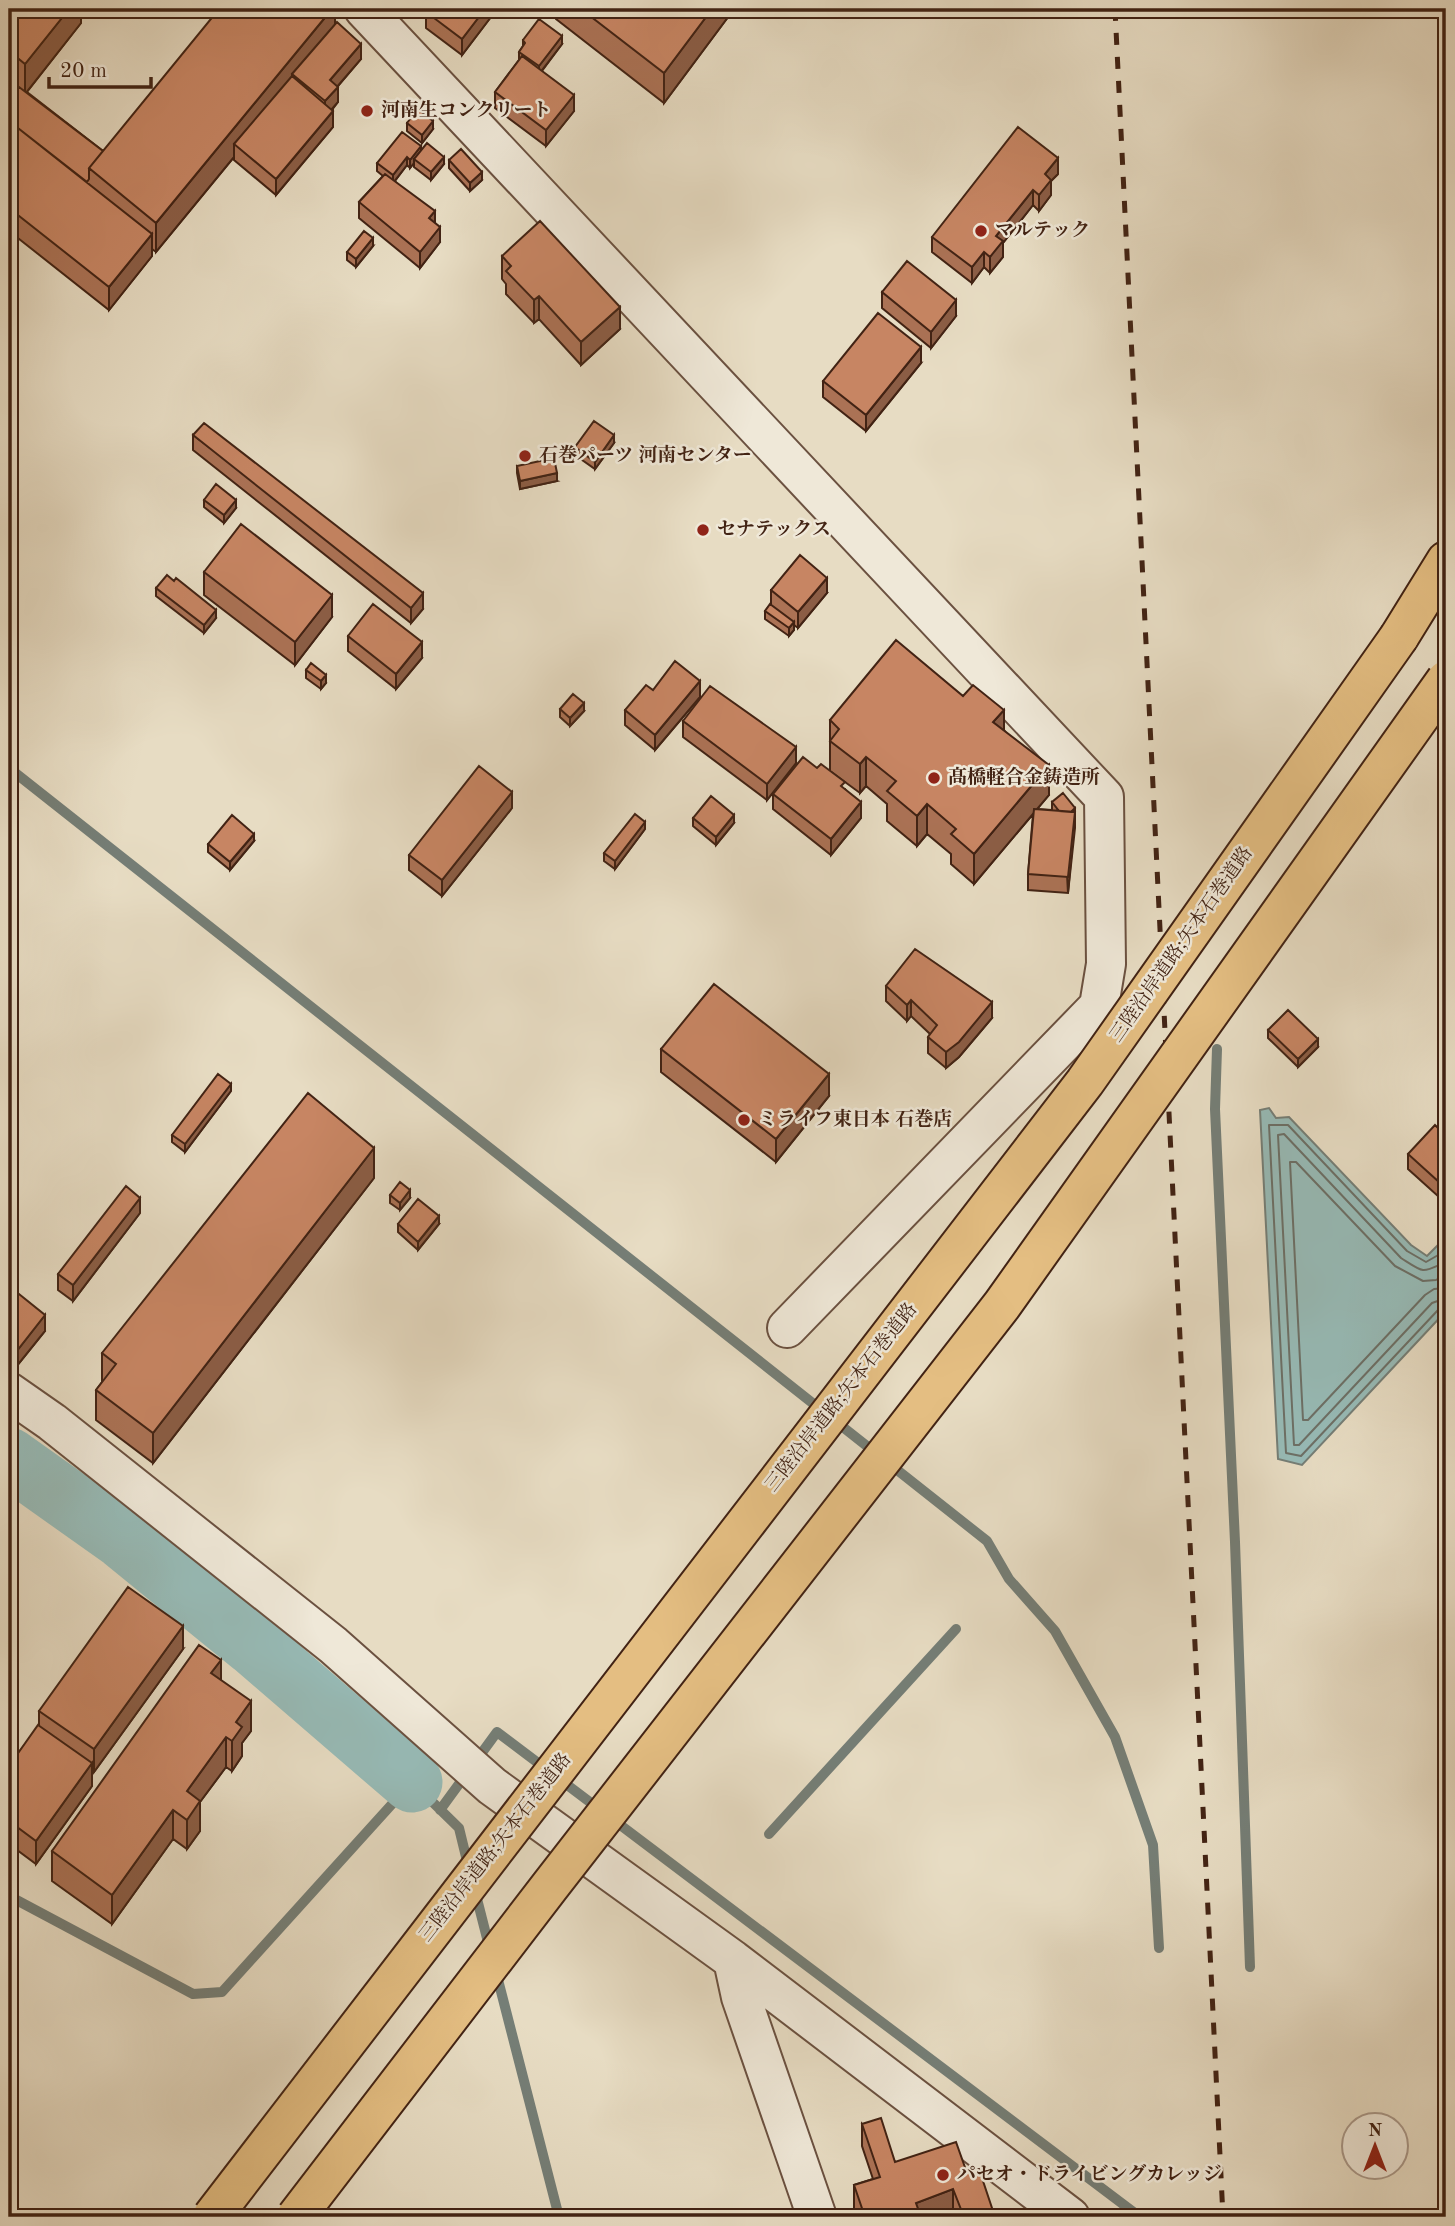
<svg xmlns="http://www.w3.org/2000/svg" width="1455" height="2226" font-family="'Old Standard TT','Noto Serif JP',serif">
	<rect width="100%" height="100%" fill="#e7dcc3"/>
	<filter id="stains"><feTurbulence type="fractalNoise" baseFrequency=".00286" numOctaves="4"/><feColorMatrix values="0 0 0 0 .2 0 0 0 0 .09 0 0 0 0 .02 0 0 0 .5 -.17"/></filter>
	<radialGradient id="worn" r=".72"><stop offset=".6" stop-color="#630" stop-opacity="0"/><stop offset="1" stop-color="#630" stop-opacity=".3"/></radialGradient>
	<path fill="#97bbb7" stroke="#757e76" stroke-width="2" d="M 1269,1108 L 1276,1118 L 1289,1117 L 1411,1245 L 1427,1256 L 1440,1243 L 1446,1249 L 1446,1311 L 1302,1465 L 1278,1459 L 1260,1110 Z"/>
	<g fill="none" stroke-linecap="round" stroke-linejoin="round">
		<path stroke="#6c6f66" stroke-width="2" d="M 1446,1254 L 1440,1254 L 1426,1262 L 1407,1251 L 1288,1125 L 1269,1125 L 1286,1453 L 1301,1456 L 1438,1310 L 1446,1307
			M 1446,1262 C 1421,1273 1426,1274 1401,1258 L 1284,1134 L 1278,1135 L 1294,1445 L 1299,1445 L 1432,1303 L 1446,1298
			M 1446,1274 L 1436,1280 L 1423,1281 L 1395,1266 L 1296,1162 L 1290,1162 L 1303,1420 L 1308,1420 L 1425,1295 L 1434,1289 L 1446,1288"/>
		<path stroke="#757e76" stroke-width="10" d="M 9,768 L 987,1541 L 1009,1579 L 1055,1631 L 1115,1737 L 1153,1845 L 1159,1948
			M 1217,1049 L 1215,1109 L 1235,1542 L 1250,1967
			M 440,1810 L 497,1732 L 1140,2217
			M 769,1834 L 956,1629
			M 475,1891 L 490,1950
			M 9,1896 L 193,1994 L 222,1992 L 412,1782 L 459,1828 L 469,1869
			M 496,1972 L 559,2217"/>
		<path stroke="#97bbb7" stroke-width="61" d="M 9,1458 L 123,1539 L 253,1645 L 412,1782"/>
		<defs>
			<path id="minor" d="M 364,9 L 1104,797 L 1106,964 L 1099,1006 L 787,1328
				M 9,1392 L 52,1422 L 333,1645 L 492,1786 L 733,1960 L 1070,2217
				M 733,1960 L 741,1997 L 817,2217"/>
			<path id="highway" d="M 1399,637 L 1446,561"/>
		</defs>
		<use href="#minor" stroke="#6b5140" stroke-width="42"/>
		<use href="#highway" stroke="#422314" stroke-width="42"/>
		<use href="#minor" stroke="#efe8d8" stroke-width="38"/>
		<use href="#highway" stroke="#e4be82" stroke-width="38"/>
		<path stroke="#422314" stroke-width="5" stroke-dasharray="12 12" stroke-linecap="butt" d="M 1115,9 L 1223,2217"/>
		<defs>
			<path id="highway-bridge" d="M 212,2217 L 1085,1082 L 1399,637
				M 296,2217 L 550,1886 L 1002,1305 L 1446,680"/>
		</defs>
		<use href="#highway-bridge" stroke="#422314" stroke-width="42" stroke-linecap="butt"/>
		<use href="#highway-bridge" stroke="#e4be82" stroke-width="38"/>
	</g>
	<path fill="#ab7255" stroke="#422314" stroke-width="2" d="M 9,9 L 81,9 L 81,23 L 27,92 L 103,151 L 335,9 L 335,24 L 361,59 L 338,86 L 338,102 L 332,110 L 333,127 L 276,195 L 234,160 L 234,157 L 156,252 L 152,249 L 152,256 L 109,310 L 9,231 L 9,98 L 18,88 L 9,81 Z
		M 497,9 L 462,55 L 426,28 L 426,12 Z
		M 556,9 L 734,9 L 664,103 L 556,19 Z
		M 523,40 L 562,44 L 542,71 L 574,111 L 546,146 L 495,108 L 495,92 L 519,60 L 519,52 L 523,46 Z
		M 407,123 L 433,129 L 422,143 L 407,131 Z
		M 421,150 L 444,164 L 431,180 L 414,167 L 414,163 L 410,168 L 407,165 L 395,181 L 440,242 L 420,268 L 359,218 L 359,202 L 383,176 L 377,171 L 377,163 Z
		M 449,160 L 482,180 L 470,191 L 449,168 Z
		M 1058,174 L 1051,181 L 1051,195 L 1039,211 L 1033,205 L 1003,243 L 1003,257 L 990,273 L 984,267 L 972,283 L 932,252 L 932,237 Z
		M 373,246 L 356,267 L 347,260 L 347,252 Z
		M 502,256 L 620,329 L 581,365 L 539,319 L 534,323 L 506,294 L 506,284 L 502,279 Z
		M 882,292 L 956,316 L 931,348 L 882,308 Z
		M 921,363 L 866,431 L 823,397 L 823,381 Z
		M 193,435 L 423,609 L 411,623 L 193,450 Z
		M 614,443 L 595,469 L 575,455 L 575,447 Z
		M 517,466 L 557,481 L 520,489 L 517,473 Z
		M 204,500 L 236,508 L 224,523 L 204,507 Z
		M 204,572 L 332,617 L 295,665 L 204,595 Z
		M 156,588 L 216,618 L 204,633 L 156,596 Z
		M 771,590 L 827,593 L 798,628 L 794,625 L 794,630 L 789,636 L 765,619 L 765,611 L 771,604 Z
		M 348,636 L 422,658 L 396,689 L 348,651 Z
		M 306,670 L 326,683 L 321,689 L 306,678 Z
		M 653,690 L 700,697 L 655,750 L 625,725 L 625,710 Z
		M 560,709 L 584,711 L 570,726 L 560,717 Z
		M 830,720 L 1004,730 L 1049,795 L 1037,809 L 1052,810 L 1052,802 L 1075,816 L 1068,893 L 1028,890 L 1028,874 L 1033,814 L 974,884 L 951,864 L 951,854 L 927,834 L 917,846 L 887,821 L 887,804 L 866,786 L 860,793 L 830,771 Z
		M 683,721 L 796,763 L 767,800 L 683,737 Z
		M 845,789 L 861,818 L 831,855 L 773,809 L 773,794 Z
		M 512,808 L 442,896 L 409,870 L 409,855 Z
		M 693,818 L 734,823 L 716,845 L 693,826 Z
		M 645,829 L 615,869 L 604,861 L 604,853 Z
		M 254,841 L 230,870 L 208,852 L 208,844 Z
		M 886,986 L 992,1018 L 959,1057 L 946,1068 L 928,1053 L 928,1037 L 930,1034 L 911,1016 L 907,1021 L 886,1001 Z
		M 1268,1030 L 1318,1047 L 1298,1067 L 1268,1038 Z
		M 661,1049 L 829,1096 L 776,1162 L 661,1072 Z
		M 231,1091 L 185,1152 L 172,1142 L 172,1135 Z
		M 1446,1136 L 1439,1197 L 1408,1169 L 1408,1154 Z
		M 374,1178 L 153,1463 L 96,1420 L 96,1390 L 102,1382 L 102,1353 Z
		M 390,1195 L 410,1198 L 400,1210 L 390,1203 Z
		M 140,1213 L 73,1301 L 58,1290 L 58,1274 Z
		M 398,1224 L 439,1224 L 418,1250 L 398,1232 Z
		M 9,1286 L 45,1331 L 16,1367 L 9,1361 Z
		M 183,1649 L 94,1772 L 92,1771 L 92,1786 L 36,1864 L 9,1844 L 9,1737 L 16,1756 L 39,1726 L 39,1711 Z
		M 221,1680 L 251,1731 L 242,1743 L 242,1756 L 232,1771 L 226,1767 L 200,1802 L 200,1831 L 187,1849 L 173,1839 L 112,1924 L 52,1881 L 52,1851 Z
		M 862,2124 L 895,2162 L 967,2173 L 995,2217 L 955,2217 L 953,2212 L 938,2217 L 857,2217 L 854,2208 L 854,2185 L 873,2179 L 862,2146 Z
		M 9,2158 L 16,2211 L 16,2217 L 9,2217 Z"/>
	<path fill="#8b5d45" stroke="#422314" stroke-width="2" d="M 69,9 L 81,9 L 81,23 L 25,94 L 25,64 Z
		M 332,9 L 335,9 L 335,34 L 292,74 L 292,86 L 234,144 L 234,157 L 156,252 L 156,223 Z
		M 485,9 L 497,9 L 462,55 L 462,39 Z
		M 712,9 L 734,9 L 664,103 L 664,73 Z
		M 562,36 L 562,44 L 539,74 L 539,66 Z
		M 361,44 L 361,59 L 330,95 L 330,80 Z
		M 338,87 L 338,102 L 325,117 L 325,101 Z
		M 574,95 L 574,111 L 546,146 L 546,130 Z
		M 333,111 L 333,127 L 276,195 L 276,179 Z
		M 433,121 L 433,129 L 422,143 L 422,135 Z
		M 421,146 L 421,154 L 414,159 L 414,163 L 410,168 L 410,160 Z
		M 407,157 L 407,165 L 393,183 L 393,175 Z
		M 444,157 L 444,164 L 431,180 L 431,172 Z
		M 1058,158 L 1058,174 L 1051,181 L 1051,195 L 1039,211 L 1039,195 L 1045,174 Z
		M 482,172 L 482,180 L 470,191 L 470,183 Z
		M 1033,190 L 1033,205 L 1003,243 L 1003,257 L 990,273 L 990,257 L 996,236 Z
		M 435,211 L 435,227 L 429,218 Z
		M 440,227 L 440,242 L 420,268 L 420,252 Z
		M 152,234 L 152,256 L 109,310 L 109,287 Z
		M 373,238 L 373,246 L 356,267 L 356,259 Z
		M 984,252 L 984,267 L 972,283 L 972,267 Z
		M 539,296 L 539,319 L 534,323 L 534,300 Z
		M 956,300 L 956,316 L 931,348 L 931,332 Z
		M 620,307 L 620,329 L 581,365 L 581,342 Z
		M 921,347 L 921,363 L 866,431 L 866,415 Z
		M 614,435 L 614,443 L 595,469 L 595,462 Z
		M 557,473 L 557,481 L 520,489 L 520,481 Z
		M 236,500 L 236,508 L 224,523 L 224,515 Z
		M 827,578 L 827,593 L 798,628 L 798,612 Z
		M 423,593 L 423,609 L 411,623 L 411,608 Z
		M 332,595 L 332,617 L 295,665 L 295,642 Z
		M 216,610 L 216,618 L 204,633 L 204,625 Z
		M 794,622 L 794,630 L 789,636 L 789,628 Z
		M 422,642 L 422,658 L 396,689 L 396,674 Z
		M 326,675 L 326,683 L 321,689 L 321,681 Z
		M 700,681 L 700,697 L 655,750 L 655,735 Z
		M 584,703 L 584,711 L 570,726 L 570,718 Z
		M 1004,710 L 1004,739 L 993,722 Z
		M 796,747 L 796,763 L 767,800 L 767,784 Z
		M 866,757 L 866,786 L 860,793 L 860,764 Z
		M 1049,765 L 1049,795 L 974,884 L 974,854 Z
		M 512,792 L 512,808 L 442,896 L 442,880 Z
		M 861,802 L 861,818 L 831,855 L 831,839 Z
		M 927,804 L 927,834 L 917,846 L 917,816 Z
		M 1075,808 L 1075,828 L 1068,893 L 1064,817 Z
		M 734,815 L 734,823 L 716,845 L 716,837 Z
		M 645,822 L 645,829 L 615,869 L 615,861 Z
		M 254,834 L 254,841 L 230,870 L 230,862 Z
		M 911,1000 L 911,1016 L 907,1021 L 907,1005 Z
		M 992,1002 L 992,1018 L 959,1057 L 946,1068 L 946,1052 Z
		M 1318,1039 L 1318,1047 L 1298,1067 L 1298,1059 Z
		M 829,1074 L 829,1096 L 776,1162 L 776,1139 Z
		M 231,1084 L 231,1091 L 185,1152 L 185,1144 Z
		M 374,1148 L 374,1178 L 153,1463 L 153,1433 Z
		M 1446,1174 L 1446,1190 L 1439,1197 L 1439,1182 Z
		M 410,1190 L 410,1198 L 400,1210 L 400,1203 Z
		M 140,1198 L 140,1213 L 73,1301 L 73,1285 Z
		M 439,1216 L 439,1224 L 418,1250 L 418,1242 Z
		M 45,1315 L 45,1331 L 16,1367 L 16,1352 Z
		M 183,1626 L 183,1649 L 94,1772 L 94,1749 Z
		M 221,1660 L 221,1690 L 211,1673 Z
		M 251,1701 L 251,1731 L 242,1743 L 242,1756 L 232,1771 L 232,1741 L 236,1722 Z
		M 226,1737 L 226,1767 L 200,1802 L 200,1831 L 187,1849 L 187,1791 Z
		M 16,1742 L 16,1765 L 9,1775 L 9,1752 Z
		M 92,1763 L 92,1786 L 36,1864 L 36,1841 Z
		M 173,1810 L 173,1839 L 112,1924 L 112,1895 Z
		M 953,2189 L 953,2212 L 938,2217 L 916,2217 L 916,2203 Z"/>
	<path fill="#c78563" stroke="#422314" stroke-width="2" d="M 9,9 L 69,9 L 25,64 L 9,51 Z
		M 219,9 L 332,9 L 156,223 L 89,168 Z
		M 429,9 L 485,9 L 462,39 L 426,12 Z
		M 581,9 L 712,9 L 664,73 Z
		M 539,19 L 562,36 L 539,66 L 519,52 L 525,43 L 523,40 Z
		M 337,22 L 361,44 L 330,80 L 338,87 L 325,101 L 292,74 Z
		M 522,56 L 574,95 L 546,130 L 495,92 Z
		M 292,76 L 333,111 L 276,179 L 234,144 Z
		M 19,87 L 103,151 L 89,168 L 89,179 L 87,182 L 9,121 L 9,98 Z
		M 418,109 L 433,121 L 422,135 L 407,123 Z
		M 9,121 L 152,234 L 109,287 L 9,208 Z
		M 1018,127 L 1058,158 L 1045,174 L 1051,180 L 1039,195 L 1033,190 L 996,236 L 1003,241 L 990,257 L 984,252 L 972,267 L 932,237 Z
		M 402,132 L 421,146 L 410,160 L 407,157 L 393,175 L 377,163 Z
		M 427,143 L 444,157 L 431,172 L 414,159 Z
		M 461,149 L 482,172 L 470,183 L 449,160 Z
		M 385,174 L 435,211 L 429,218 L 440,227 L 420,252 L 359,202 Z
		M 540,221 L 620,307 L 581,342 L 539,296 L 534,300 L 506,271 L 511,266 L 502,256 Z
		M 364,231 L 373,238 L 356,259 L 347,252 Z
		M 907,261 L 956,300 L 931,332 L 882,292 Z
		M 878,313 L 921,347 L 866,415 L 823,381 Z
		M 594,421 L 614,435 L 595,462 L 575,447 Z
		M 204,423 L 423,593 L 411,608 L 193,435 Z
		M 554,458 L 557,473 L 520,481 L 517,466 Z
		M 216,484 L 236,500 L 224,515 L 204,500 Z
		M 241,524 L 332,595 L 295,642 L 204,572 Z
		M 800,555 L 827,578 L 798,612 L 771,590 Z
		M 167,575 L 174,581 L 176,578 L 216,610 L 204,625 L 156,588 Z
		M 373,604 L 422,642 L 396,674 L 348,636 Z
		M 770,604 L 794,622 L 789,628 L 765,611 Z
		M 896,640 L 963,696 L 973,685 L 1004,710 L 993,722 L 1049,765 L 974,854 L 951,834 L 956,829 L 927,804 L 917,816 L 887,791 L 896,781 L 866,757 L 860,764 L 830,741 L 839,729 L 830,720 Z
		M 675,661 L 700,681 L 655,735 L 625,710 L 646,685 L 653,690 Z
		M 311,663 L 326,675 L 321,681 L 306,670 Z
		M 710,686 L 796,747 L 767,784 L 683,721 Z
		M 573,694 L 584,703 L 570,718 L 560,709 Z
		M 803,757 L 817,768 L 821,764 L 845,782 L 841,786 L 861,802 L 831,839 L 773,794 Z
		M 479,766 L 512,792 L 442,880 L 409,855 Z
		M 1063,793 L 1075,808 L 1071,812 L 1059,811 L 1052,802 Z
		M 711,796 L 734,815 L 716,837 L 693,818 Z
		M 1034,809 L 1075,812 L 1068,877 L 1028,874 Z
		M 635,814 L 645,822 L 615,861 L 604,853 Z
		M 232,815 L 254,834 L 230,862 L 208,844 Z
		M 915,949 L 992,1002 L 959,1042 L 946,1052 L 928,1037 L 937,1025 L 911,1000 L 907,1005 L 886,986 Z
		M 714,984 L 829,1074 L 776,1139 L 661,1049 Z
		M 1288,1010 L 1318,1039 L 1298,1059 L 1268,1030 Z
		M 218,1074 L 231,1084 L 185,1144 L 172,1135 Z
		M 308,1093 L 374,1148 L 153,1433 L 96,1390 L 116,1364 L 102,1353 Z
		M 1435,1125 L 1446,1136 L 1446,1174 L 1439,1182 L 1408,1154 Z
		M 400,1182 L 410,1190 L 400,1203 L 390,1195 Z
		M 126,1186 L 140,1198 L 73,1285 L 58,1274 Z
		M 418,1199 L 439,1216 L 418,1242 L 398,1224 Z
		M 9,1286 L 45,1315 L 16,1352 L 9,1346 Z
		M 128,1587 L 183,1626 L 94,1749 L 39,1711 Z
		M 199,1645 L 221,1660 L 211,1673 L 251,1701 L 236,1722 L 242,1727 L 232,1741 L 226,1737 L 187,1791 L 200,1801 L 187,1820 L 173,1810 L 112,1895 L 52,1851 Z
		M 38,1725 L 92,1763 L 36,1841 L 9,1821 L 9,1766 Z
		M 9,1737 L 16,1742 L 9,1752 Z
		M 881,2118 L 895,2162 L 956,2142 L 967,2173 L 979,2169 L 995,2217 L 964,2217 L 953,2189 L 916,2203 L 921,2217 L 865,2217 L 854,2185 L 880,2177 L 862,2124 Z
		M 9,2158 L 16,2211 L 9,2212 Z
		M 1041,2214 L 1042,2217 L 1032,2217 Z"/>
	<g fill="#8f2418" stroke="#efe8d8" stroke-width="2.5">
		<circle cx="367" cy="111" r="7"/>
		<circle cx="981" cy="231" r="7"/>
		<circle cx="525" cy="456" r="7"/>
		<circle cx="703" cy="530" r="7"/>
		<circle cx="934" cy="778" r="7"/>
		<circle cx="744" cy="1120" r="7"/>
		<circle cx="943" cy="2175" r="7"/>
	</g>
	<g text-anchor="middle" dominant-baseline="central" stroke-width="5" stroke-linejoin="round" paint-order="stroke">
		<g font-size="19" font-weight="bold" fill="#422314" stroke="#efe8d8" text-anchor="start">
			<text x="381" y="111">河南生コンクリート</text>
			<text x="995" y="231">マルテック</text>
			<text x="539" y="456">石巻パーツ 河南センター</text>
			<text x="717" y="530">セナテックス</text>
			<text x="948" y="778">髙橋軽合金鋳造所</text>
			<text x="758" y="1120">ミライフ東日本 石巻店</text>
			<text x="957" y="2175">パセオ・ドライビングカレッジ</text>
		</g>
		<g font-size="19" fill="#422314" stroke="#efe8d8">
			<text transform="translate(1182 945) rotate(-55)">三陸沿岸道路;矢本石巻道路</text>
			<text transform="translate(842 1398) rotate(-52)">三陸沿岸道路;矢本石巻道路</text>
			<text transform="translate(496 1848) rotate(-52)">三陸沿岸道路;矢本石巻道路</text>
		</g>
	</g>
	<rect width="1455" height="2226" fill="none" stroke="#e7dcc3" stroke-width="35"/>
	<rect x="10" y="10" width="1434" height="2205" fill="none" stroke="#422314" stroke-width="3.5"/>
	<rect x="18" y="18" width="1420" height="2191" fill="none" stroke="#422314" stroke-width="2"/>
	<g transform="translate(1375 2146)"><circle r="33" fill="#efe8d8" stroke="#aa998a" stroke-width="2"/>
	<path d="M0-5L12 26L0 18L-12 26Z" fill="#8f2418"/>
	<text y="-10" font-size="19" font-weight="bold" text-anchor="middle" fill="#422314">N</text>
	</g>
	<path d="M49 77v10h102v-10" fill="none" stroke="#422314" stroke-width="3.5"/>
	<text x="60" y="77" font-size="21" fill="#422314" stroke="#efe8d8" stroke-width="5" paint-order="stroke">20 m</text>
	<rect width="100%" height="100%" filter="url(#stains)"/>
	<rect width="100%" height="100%" fill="url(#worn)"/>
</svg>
